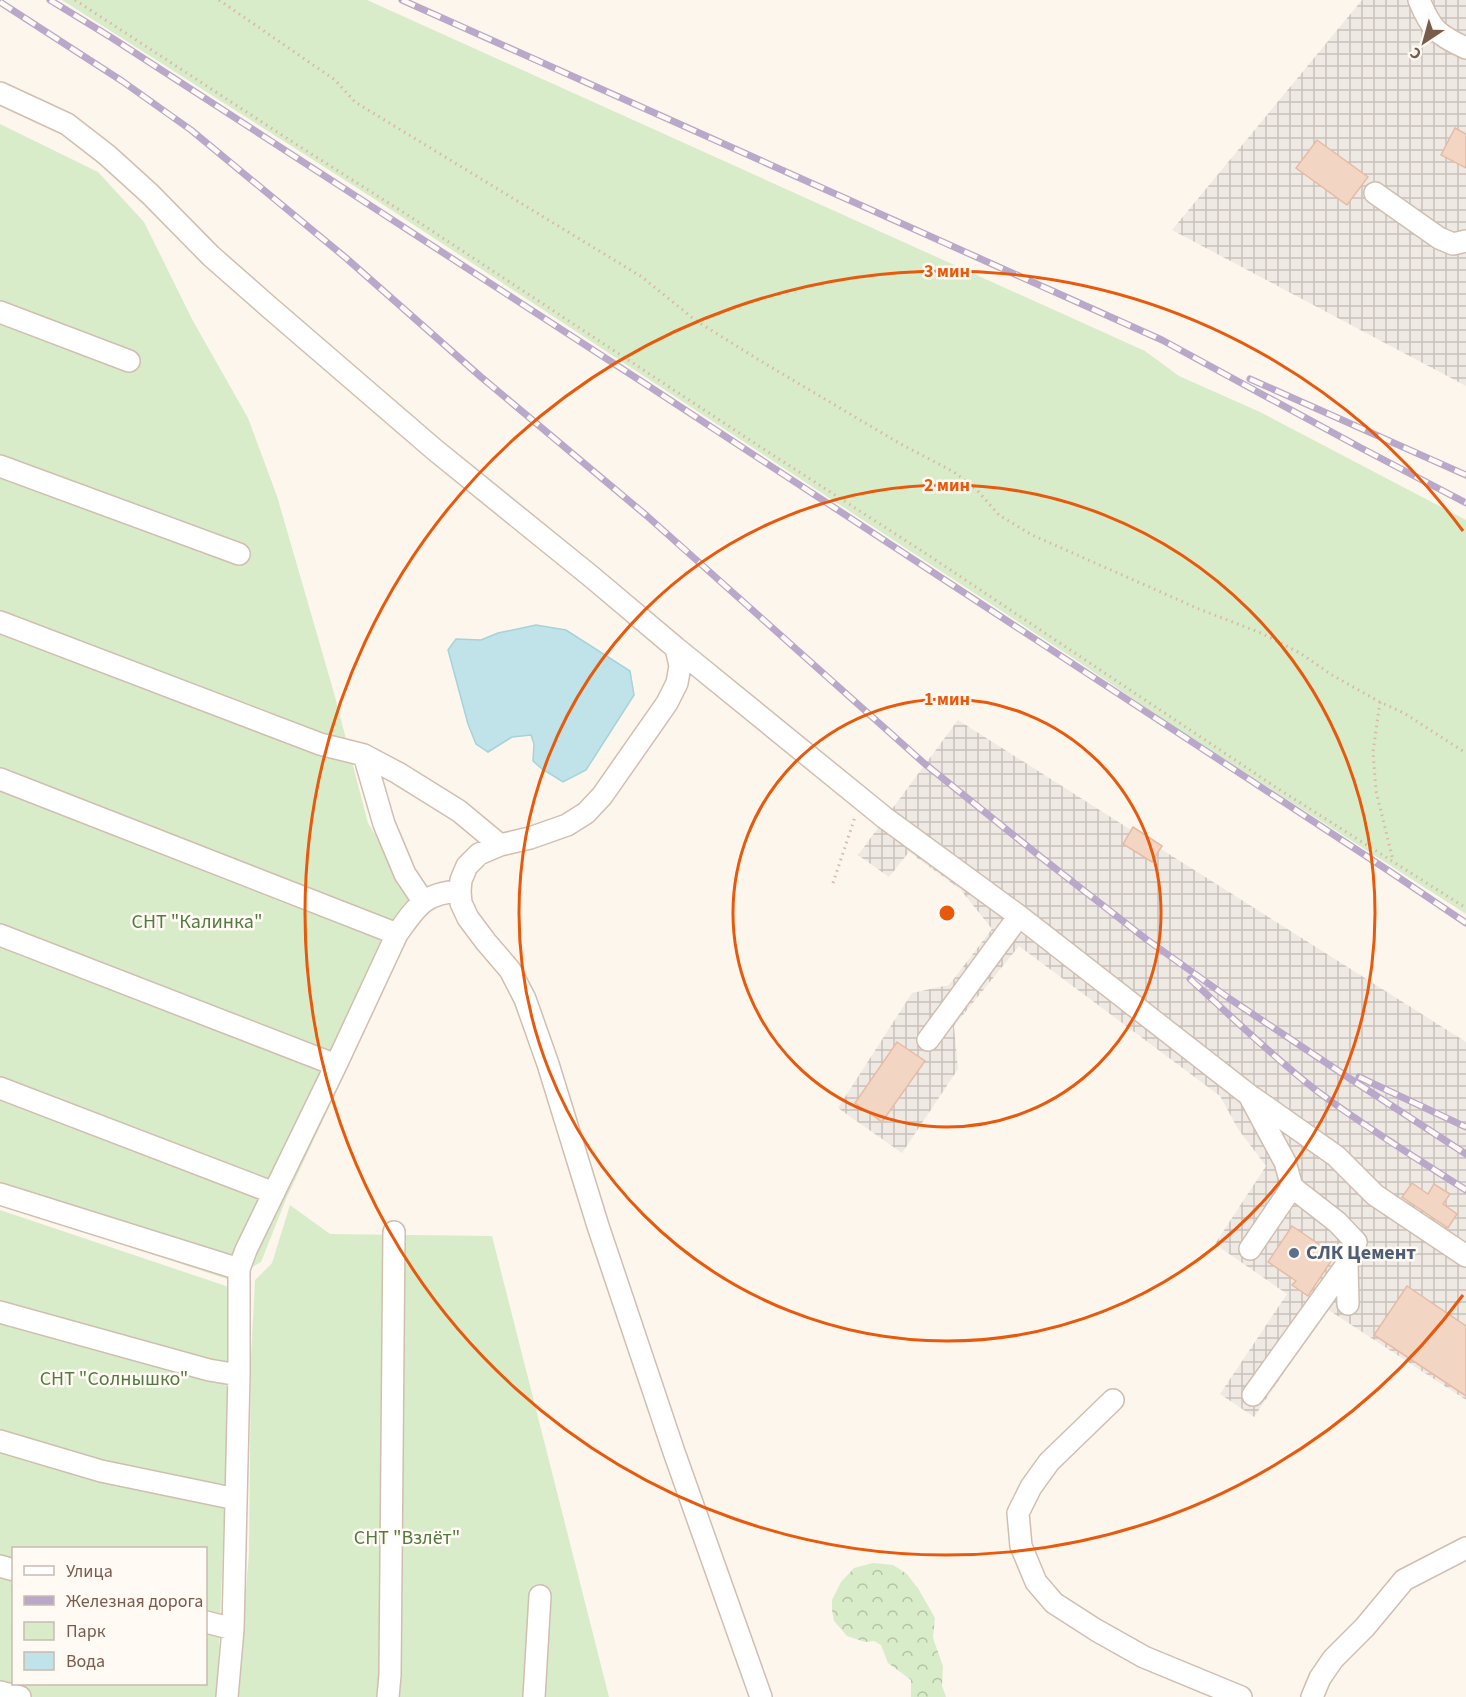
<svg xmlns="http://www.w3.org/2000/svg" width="1466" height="1697" font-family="'Source Sans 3',sans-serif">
	<defs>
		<pattern id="industrial-grid" width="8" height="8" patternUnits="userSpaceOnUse" patternTransform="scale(1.5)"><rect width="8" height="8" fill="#efe9e4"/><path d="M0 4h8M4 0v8" fill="none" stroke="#c7c0bb"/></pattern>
		<pattern id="forest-crowns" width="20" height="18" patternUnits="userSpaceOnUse" patternTransform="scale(1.5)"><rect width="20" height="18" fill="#d8ecc9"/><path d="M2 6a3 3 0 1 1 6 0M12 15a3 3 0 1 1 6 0" fill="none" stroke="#b4c2a5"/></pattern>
	</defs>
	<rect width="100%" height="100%" fill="#fdf6ec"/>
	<path fill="url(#industrial-grid)" d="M 1362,0 L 1466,0 L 1466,386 L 1172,230 Z
		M 958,720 L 1131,830 L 1133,827 L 1162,846 L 1161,849 L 1466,1042 L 1466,1400 L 1327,1309 L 1254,1417 L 1220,1394 L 1287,1294 L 1215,1244 L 1266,1166 L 1238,1129 L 1220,1096 L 1019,946 L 954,1026 L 958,1069 L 902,1153 L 838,1108 L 912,993 L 949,985 L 992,929 L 960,889 L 909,852 L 889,877 L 858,855 Z"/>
	<path fill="#d8ecc9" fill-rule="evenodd" d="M 62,0 L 367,0 L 1145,351 L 1179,376 L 1260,412 L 1466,520 L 1466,914 L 1188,736 L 1073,658 L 376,200 Z
		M 0,124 L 98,172 L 144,222 L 193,321 L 248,418 L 277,496 L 334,693 L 368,823 L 409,889 L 428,909 L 413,928 L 286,1199 L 261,1262 L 230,1280 L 0,1204 Z
		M 290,1205 L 330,1234 L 492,1236 L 609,1697 L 237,1697 L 249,1553 L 251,1357 L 255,1280 L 272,1263 Z
		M 0,1210 L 229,1287 L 226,1472 L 217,1697 L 0,1697 ZM 14,1548 L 206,1548 L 206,1684 L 14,1684 Z"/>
	<path fill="url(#forest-crowns)" d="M 873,1563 L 893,1565 L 907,1574 L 919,1590 L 935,1618 L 933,1638 L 943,1666 L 942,1686 L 946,1697 L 911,1697 L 911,1680 L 888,1663 L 881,1645 L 874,1641 L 865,1642 L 847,1636 L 834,1621 L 832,1610 L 832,1600 L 841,1582 L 854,1568 Z"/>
	<path fill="#bfe3e8" stroke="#a5d3da" stroke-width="1.5" d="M 536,625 L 566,630 L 630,671 L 634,695 L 586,770 L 563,782 L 542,769 L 533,761 L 534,744 L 531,735 L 512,737 L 488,752 L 476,744 L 468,724 L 448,650 L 456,639 L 481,640 L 498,633 Z"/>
	<path fill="#f3d5c3" stroke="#e6bba3" stroke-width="1.5" d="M 1455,128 L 1466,134 L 1466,168 L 1441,155 Z
		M 1317,140 L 1368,177 L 1347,205 L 1296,168 Z
		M 1133,827 L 1162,846 L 1152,862 L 1123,844 Z
		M 897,1042 L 925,1061 L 882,1122 L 855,1103 Z
		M 1412,1183 L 1428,1194 L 1434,1184 L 1450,1194 L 1443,1204 L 1457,1214 L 1448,1228 L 1402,1197 Z
		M 1292,1226 L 1335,1255 L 1308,1296 L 1292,1285 L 1296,1281 L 1268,1262 Z
		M 1407,1286 L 1466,1326 L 1466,1396 L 1374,1335 Z"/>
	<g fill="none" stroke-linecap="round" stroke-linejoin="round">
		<defs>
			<path id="minor" d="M 1419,0 C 1431,29 1437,35 1466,48
				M 0,93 L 67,124 L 107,155 L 150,194 L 211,256 L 269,307 L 435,450 L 593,578 L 676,648 L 680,666 L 677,683 L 667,703 L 602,796 L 586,813 L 567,825 L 530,838 L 500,845 L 479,854 L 467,866 L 461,880 L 460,891 L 461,903 L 468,918 L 486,942 L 510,970 L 525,999 L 548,1064 L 598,1226 L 674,1452 L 761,1697
				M 1375,193 L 1439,238 L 1453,244 L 1466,241
				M 0,312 L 129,361
				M 0,466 L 239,554
				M 0,622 L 320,744 L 364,755 L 398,773 L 459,811 L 500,845
				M 676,648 L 885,818 L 1019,916 L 1249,1095 L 1285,1162 L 1292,1187 L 1337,1222 L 1356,1242 L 1347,1264 L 1348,1304
				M 364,755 L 384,824 L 405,874 L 423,901
				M 0,779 L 397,934
				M 0,935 L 336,1065
				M 928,1040 L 1019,916
				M 0,1088 L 274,1193
				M 1252,1097 L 1336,1156 L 1375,1195 L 1466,1256
				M 0,1194 L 239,1269
				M 1250,1249 L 1292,1187
				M 0,1312 L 209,1370 L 239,1375
				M 1253,1395 L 1347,1264
				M 1113,1400 L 1049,1462 L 1031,1487 L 1018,1513 L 1021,1546 L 1036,1582 L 1054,1603 L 1096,1630 L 1144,1657 L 1241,1697
				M 0,1441 L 101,1471 L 236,1499
				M 0,1566 L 14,1570
				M 206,1622 L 233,1629
				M 0,1692 L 20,1697
				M 227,1697 L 233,1629 L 239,1375 L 239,1269 L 246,1250 L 336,1065 L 397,934 C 417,906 424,893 460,891
				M 388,1697 L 390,1675 L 394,1232
				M 534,1697 L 540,1596
				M 1312,1697 L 1320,1678 L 1333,1659 L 1365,1627 L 1404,1580 L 1466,1548"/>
		</defs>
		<use href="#minor" stroke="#d1beb0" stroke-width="24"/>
		<path stroke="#d9b8a5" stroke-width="3" stroke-dasharray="1.5 4.5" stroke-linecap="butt" d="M 75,0 L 291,141 L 417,221 L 762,448 L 928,555 L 1277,788 L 1466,908
			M 219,0 L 335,80 L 355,102 L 642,277 L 695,320 L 759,360 L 899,443 L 954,472 L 976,489 L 999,515 L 1032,535 L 1199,609 L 1261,633 L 1300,653 L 1332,675 L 1380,702 L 1404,713 L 1466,753
			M 1380,702 L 1373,752 L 1376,791 L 1393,860
			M 833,883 L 855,817"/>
		<use href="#minor" stroke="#fff" stroke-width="21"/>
		<defs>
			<path id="rail" d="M 50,0 L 112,38 L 647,385 L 1389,871 L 1466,923
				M 402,0 L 1162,340 L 1363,449 L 1466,503
				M 0,2 L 122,81 L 191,130 L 346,258 L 481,377 L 647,516 L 925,764 L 1042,858 L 1146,939 L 1230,999 L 1349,1078 L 1466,1154
				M 1250,379 L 1466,475
				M 1190,979 C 1232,1017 1273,1057 1317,1091 C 1365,1127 1416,1158 1466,1190
				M 1359,1077 L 1466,1127"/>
		</defs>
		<use href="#rail" stroke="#b9a8c9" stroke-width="7"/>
		<use href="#rail" stroke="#fffaf3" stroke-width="4.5" stroke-dasharray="14" stroke-linecap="butt"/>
	</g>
	<g fill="none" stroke="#e8590c" stroke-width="3">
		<circle cx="947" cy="913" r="214"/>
		<circle cx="947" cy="913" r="428"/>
		<path d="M1463 1295A642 642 0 1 1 1463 531"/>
	</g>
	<circle fill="#5c6f8a" stroke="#fffaf3" stroke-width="2" cx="1294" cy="1253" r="6"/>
	<g text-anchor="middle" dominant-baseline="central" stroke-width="5" stroke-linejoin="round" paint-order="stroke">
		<g font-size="20" fill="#537a41" stroke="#fffaf3">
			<text x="197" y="922">СНТ "Калинка"</text>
			<text x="114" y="1379">СНТ "Солнышко"</text>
			<text x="407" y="1538">СНТ "Взлёт"</text>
		</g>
		<g font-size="20" font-weight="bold" fill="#4e5e75" stroke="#fffaf3" text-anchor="start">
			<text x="1306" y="1253">СЛК Цемент</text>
		</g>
	</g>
	<circle cx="947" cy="913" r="9" fill="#e8590c" stroke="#fffaf3" stroke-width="3"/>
	<g font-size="18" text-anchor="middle" font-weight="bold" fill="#e8590c" stroke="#fffaf3" stroke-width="5" stroke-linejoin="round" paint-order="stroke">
		<text x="947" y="277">3 мин</text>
		<text x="947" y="491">2 мин</text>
		<text x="947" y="705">1 мин</text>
	</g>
	<rect x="12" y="1547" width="195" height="138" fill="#fffaf3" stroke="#cabbb1" stroke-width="1.5"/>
	<rect x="24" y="1566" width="30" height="9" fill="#ffffff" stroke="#cabbb1" stroke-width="1.5"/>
	<text x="66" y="1577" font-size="18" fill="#7a5c4d">Улица</text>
	<rect x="24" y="1596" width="30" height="9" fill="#b9a8c9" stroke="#cabbb1" stroke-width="1.5"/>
	<text x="66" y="1607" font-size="18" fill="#7a5c4d">Железная дорога</text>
	<rect x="24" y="1622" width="30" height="18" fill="#d8ecc9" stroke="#cabbb1" stroke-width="1.5"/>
	<text x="66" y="1637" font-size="18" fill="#7a5c4d">Парк</text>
	<rect x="24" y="1652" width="30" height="18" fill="#bfe3e8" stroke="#cabbb1" stroke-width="1.5"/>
	<text x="66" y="1667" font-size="18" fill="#7a5c4d">Вода</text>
	<g transform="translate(1424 42) rotate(216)" stroke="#fffaf3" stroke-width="4.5" paint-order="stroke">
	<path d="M0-4.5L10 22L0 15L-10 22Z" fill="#7a5c4d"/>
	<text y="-9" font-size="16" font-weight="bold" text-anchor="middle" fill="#7a5c4d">С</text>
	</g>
</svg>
